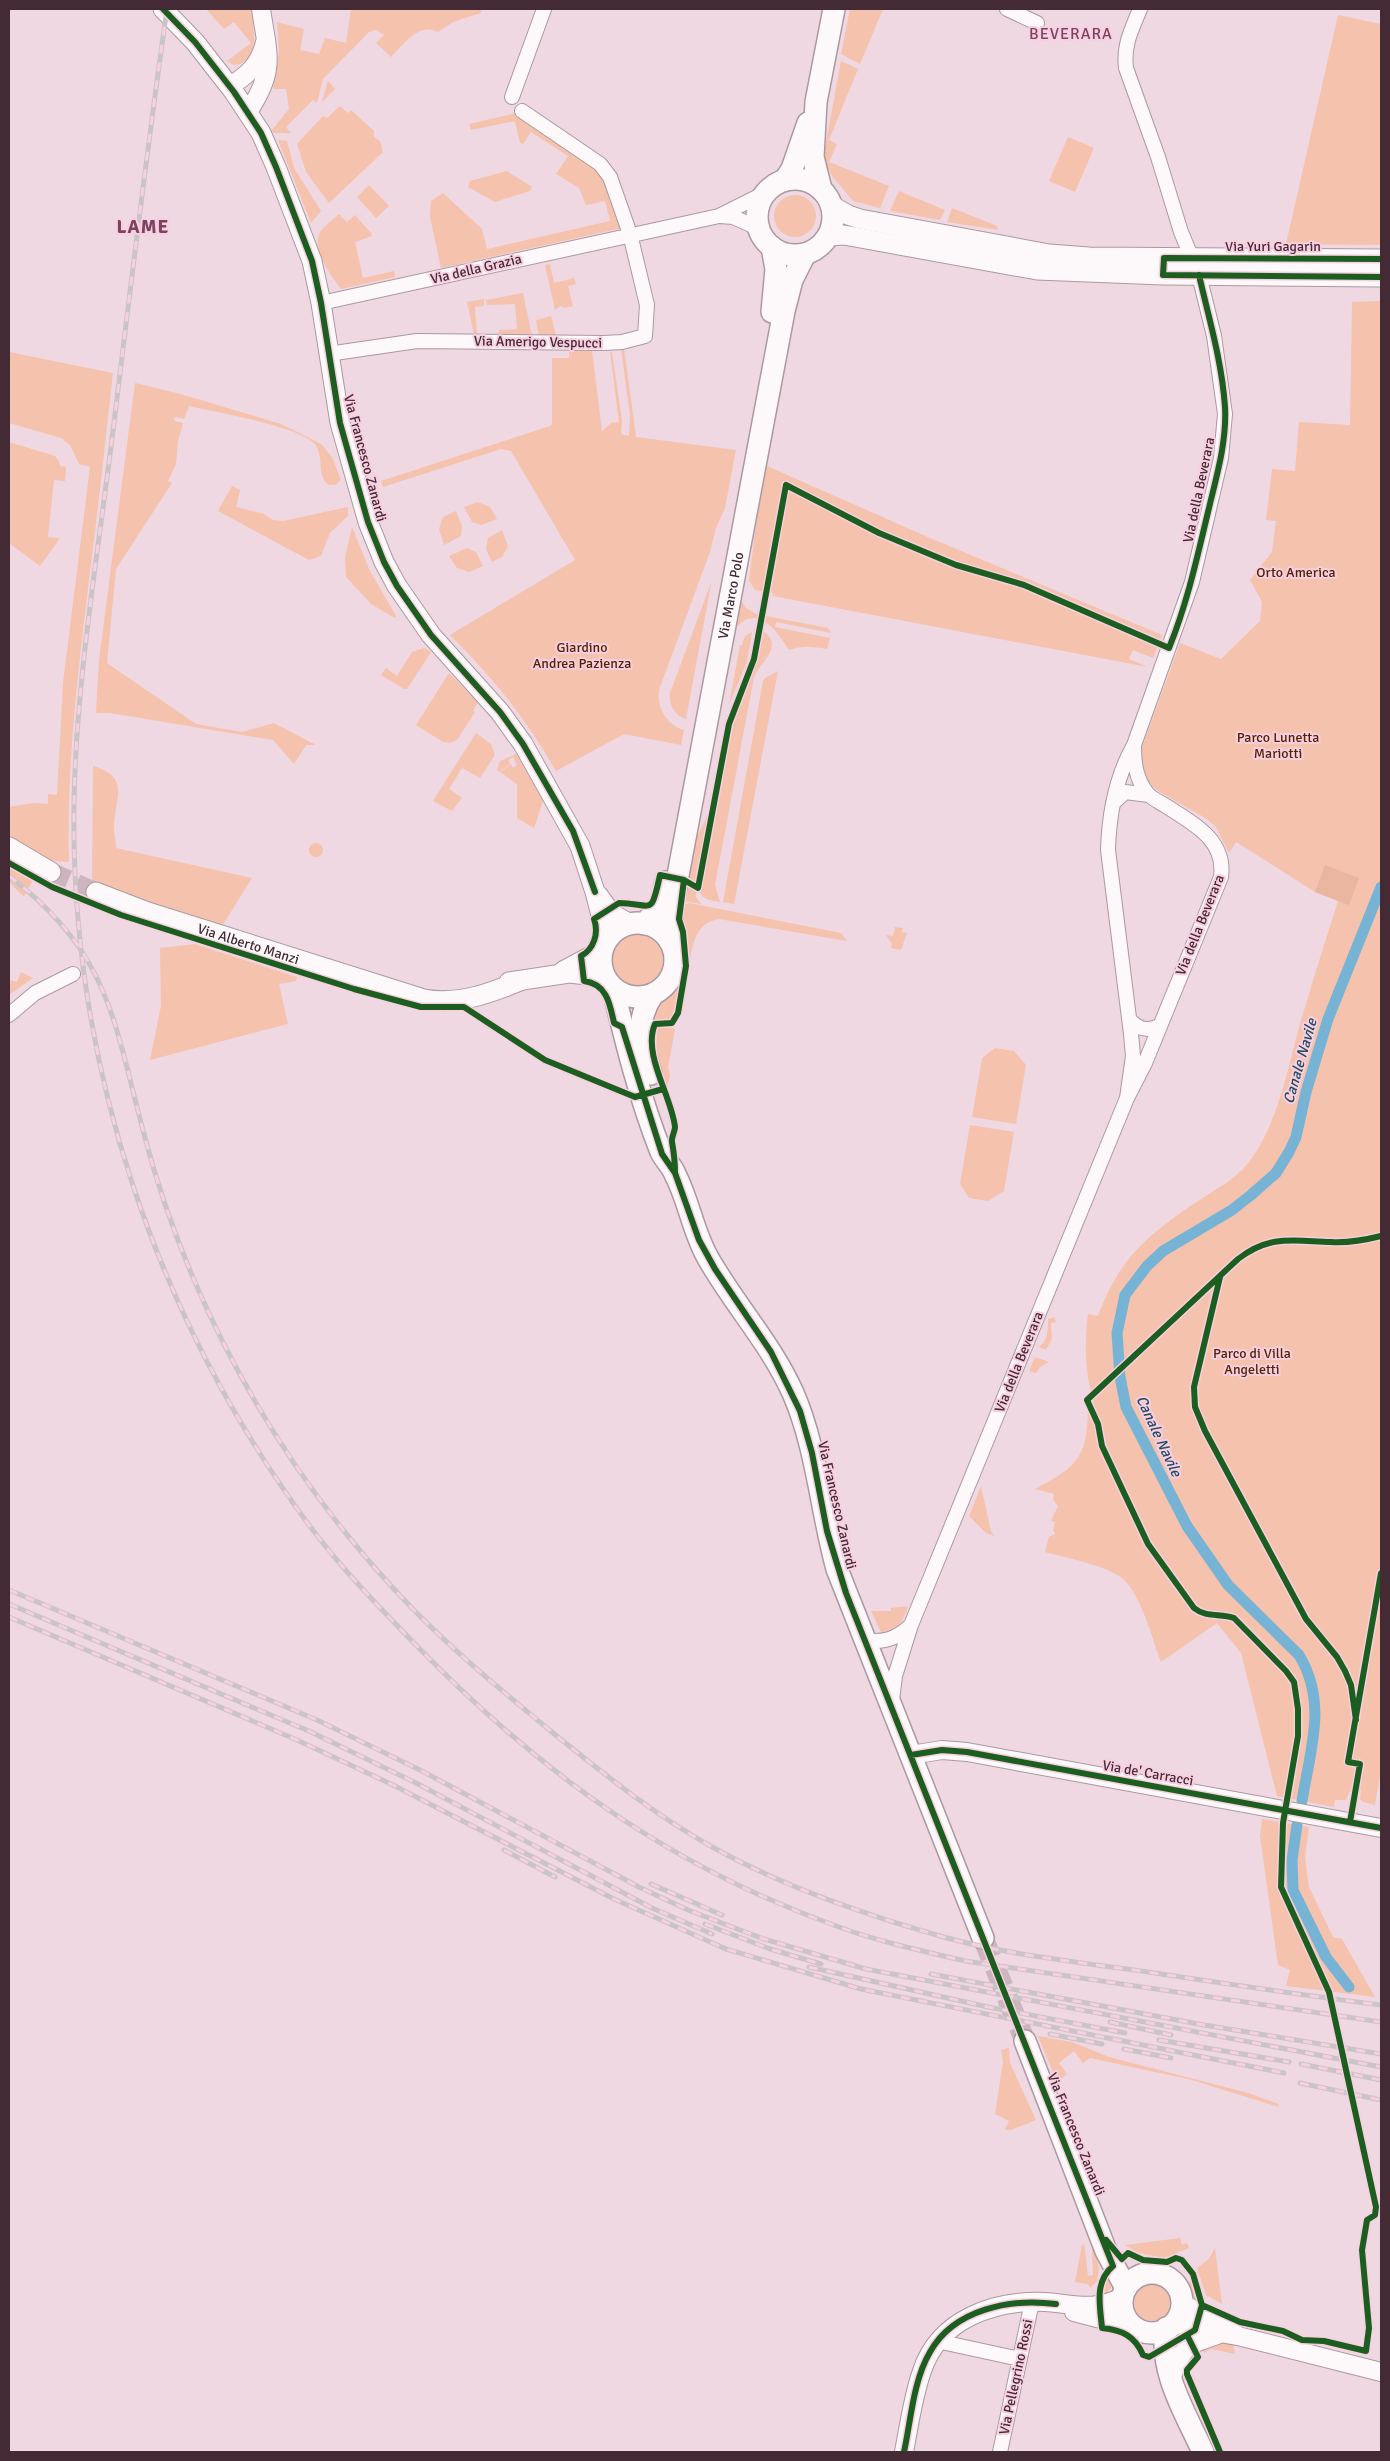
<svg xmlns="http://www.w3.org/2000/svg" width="1390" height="2461" font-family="Signika,sans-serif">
	<rect width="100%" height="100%" fill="#efd8e1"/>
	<path fill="#f5c2ad" d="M 206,9 L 251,9 C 253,26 260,52 242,63 C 237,66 231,65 227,61 L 251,43 L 234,22 L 224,29 Z
		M 351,9 L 482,9 L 481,13 L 453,22 L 438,32 C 418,22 403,45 391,57 L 376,43 L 384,35 L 376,30 L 369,32 L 323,79 L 317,103 L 313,100 L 286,127 L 291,133 L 273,133 L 272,130 L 289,109 L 286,89 L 273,89 L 279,52 L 277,22 L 304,29 L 300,50 L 319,54 L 325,38 L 346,43 Z
		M 850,9 L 883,9 L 860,64 L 841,54 Z
		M 1338,15 L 1381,24 L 1381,245 L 1286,244 Z
		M 841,61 L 858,69 L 829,140 L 837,144 L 829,162 L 889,186 L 880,208 L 853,201 L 832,176 L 823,158 Z
		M 328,81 L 335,89 L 323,101 L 322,101 Z
		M 340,106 L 348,113 L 351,110 L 374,131 L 374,137 L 380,141 L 383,152 L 329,203 L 306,172 L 297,144 L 323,116 L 327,118 Z
		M 516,113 L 602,174 L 622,228 L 441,268 L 430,217 L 431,201 L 443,193 L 482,229 L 487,249 L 610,221 L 605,201 L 586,205 L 579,188 L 556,174 L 568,156 L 531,132 L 523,144 L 520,143 L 515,121 L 471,130 L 469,124 Z
		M 1068,137 L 1094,148 L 1075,192 L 1049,181 Z
		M 278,140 L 287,141 L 294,168 L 321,211 L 311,223 Z
		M 507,171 L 529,185 L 532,187 L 530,191 L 495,202 L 468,187 L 470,181 Z
		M 369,185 L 389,206 L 376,218 L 357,197 Z
		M 899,191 L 945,210 L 940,220 L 890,211 Z
		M774 216a21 21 0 1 1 42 0a21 21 0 1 1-42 0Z
		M 952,208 L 997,226 L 998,230 L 947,222 Z
		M 339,214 L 347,222 L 355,215 L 371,233 L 372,236 L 355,242 L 363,278 L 394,271 L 395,277 L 341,289 C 332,277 315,254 318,238 C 319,229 333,220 339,214 Z
		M 550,264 L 554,283 L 574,278 L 576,284 L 568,286 L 573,306 L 565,308 L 560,306 L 555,310 L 545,265 Z
		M 523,293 L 532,336 L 498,335 L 499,330 L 517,329 L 515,304 L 487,305 L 486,300 Z
		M 484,299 L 484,306 L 475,307 L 477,335 L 474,334 L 467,302 Z
		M 1381,301 L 1381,1770 L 1375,1805 L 1363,1802 L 1360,1799 L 1361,1790 L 1351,1789 L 1346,1800 L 1335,1800 L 1334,1807 L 1277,1796 L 1241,1653 L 1217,1623 L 1161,1662 C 1152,1639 1141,1593 1122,1578 C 1105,1565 1067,1558 1045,1552 L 1049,1537 L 1055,1534 L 1053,1530 L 1055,1522 L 1051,1521 L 1058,1506 L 1053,1500 L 1054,1494 L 1035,1489 C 1079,1466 1087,1457 1088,1408 L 1094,1403 C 1085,1374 1084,1344 1088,1314 L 1098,1316 C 1120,1256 1150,1233 1201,1199 C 1218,1188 1237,1178 1249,1162 C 1277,1126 1288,1068 1300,1024 C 1312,983 1325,942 1338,901 L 1315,892 L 1236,842 L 1229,853 L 1216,827 L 1207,819 L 1158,791 L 1149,783 L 1143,771 L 1141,750 L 1180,643 L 1221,659 L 1260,621 L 1262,602 L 1250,580 L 1272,552 L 1276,521 L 1266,520 L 1272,469 L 1295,471 L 1299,422 L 1350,425 L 1352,302 Z
		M 551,316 L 556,335 L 539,336 L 536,320 Z
		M 624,348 L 636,437 L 736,450 L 725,508 L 716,528 L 710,552 L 659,690 C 657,708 666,724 684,730 L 681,745 L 624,734 L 556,771 C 525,717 494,679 450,635 L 575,560 L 511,451 L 501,449 L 383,487 L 381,481 L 550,426 L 552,424 L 552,358 L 569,358 L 569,350 L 592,350 L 602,431 L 611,423 L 619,422 L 610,352 L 612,352 L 622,421 L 621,434 L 629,436 L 630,415 L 621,349 Z
		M 9,352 L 113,373 C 106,434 100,494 92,555 C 80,657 66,759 69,862 L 51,861 L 9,836 L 9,807 L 33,803 L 48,804 L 48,794 L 57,795 L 63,683 L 90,467 L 79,464 L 70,445 L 61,438 L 9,423 Z
		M 135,383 L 177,393 L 281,424 L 308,437 L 322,445 L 332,457 L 341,480 L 335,485 L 329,485 C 316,477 325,455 314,443 C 297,426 215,412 189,406 L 184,419 L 175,417 L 174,421 L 183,423 L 178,441 L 176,464 L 168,481 L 172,483 L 116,569 L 107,663 L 196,724 L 242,732 L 274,723 L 316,745 L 306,745 L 294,764 L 273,740 L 110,713 L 96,713 L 99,660 Z
		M 9,442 L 55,456 L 59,461 L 60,466 L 66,467 L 65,481 L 54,480 L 48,537 L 59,538 L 58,541 L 40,566 L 9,543 Z
		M 767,466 L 930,538 L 1162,635 L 1153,658 L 1133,650 L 1129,659 L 1148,667 L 773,596 L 773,593 L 755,590 L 749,580 L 763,469 Z
		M 232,486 L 240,490 L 236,507 L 264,514 L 273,520 L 283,521 L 348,507 L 348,516 L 330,533 L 321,556 L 309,560 L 218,511 Z
		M 478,502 L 490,507 L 497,519 L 481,525 L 472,522 L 464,507 Z
		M 456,511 L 462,526 L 461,536 L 444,545 L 439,529 L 443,517 Z
		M 352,527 L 370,571 L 396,616 L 395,618 L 371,604 L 346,577 L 345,557 Z
		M 502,530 L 508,546 L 502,557 L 492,562 L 486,549 L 488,538 Z
		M 467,548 L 476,552 L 483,566 L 469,572 L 457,568 L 449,556 Z
		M 711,583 L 711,584 L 686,719 C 674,715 669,705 670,693 Z
		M 738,596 L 746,608 L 756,614 L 828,628 L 831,633 L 776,622 L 775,627 L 830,638 L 827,649 C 811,647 806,645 789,650 C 777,631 757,601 734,630 Z
		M 762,630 C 786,646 760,662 754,677 L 715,885 L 720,902 C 711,900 700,900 700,889 L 731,725 L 754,666 Z
		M 752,632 L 747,662 L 729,705 L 740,645 L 742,645 L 745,636 Z
		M 424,648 L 431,652 L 407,689 L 404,689 L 381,675 L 386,668 L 397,676 L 412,652 Z
		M 778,671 L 734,904 L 723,902 L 763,681 L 765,678 Z
		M 449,673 L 478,702 L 473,710 L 475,712 L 457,740 L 450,743 L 443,742 L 416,725 Z
		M 476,733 L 491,744 L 495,755 L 480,778 L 462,768 L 449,789 L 462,798 L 452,811 L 433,801 Z
		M 516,754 L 543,801 L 534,828 L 517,818 L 517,784 L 500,772 L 511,764 L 513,768 L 517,765 L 513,757 L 508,760 L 510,764 L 499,772 L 497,770 L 500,761 Z
		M 93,766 C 132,777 114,799 114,828 C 114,835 116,842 116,848 L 252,878 L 222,926 L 144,903 L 92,881 Z
		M 713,804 L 696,890 L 696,897 L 701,904 L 684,901 L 695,841 Z
		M309 850a7 7 0 1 1 14 0a7 7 0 1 1-14 0Z
		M 9,866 L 33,880 L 24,897 L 9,882 Z
		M 689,903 L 841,933 L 847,941 L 719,919 C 695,923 694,942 689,963 C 688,945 680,921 684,905 Z
		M 895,927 L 903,928 L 902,932 L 907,933 L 901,950 L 891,948 L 892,944 L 886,935 L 893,936 Z
		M611 960a27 27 0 1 1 54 0a27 27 0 1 1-54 0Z
		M 195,944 L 297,977 L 296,981 L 279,984 L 288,1024 L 150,1060 L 161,1006 L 160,948 Z
		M 21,972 L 33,978 L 9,995 L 11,980 L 17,982 Z
		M 682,975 L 672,1017 C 666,1023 655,1019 647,1023 L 654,1006 L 673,990 Z
		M 657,1025 L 675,1029 L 668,1067 L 670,1074 L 667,1089 L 656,1049 Z
		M 995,1048 L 1014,1051 L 1026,1065 L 1016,1124 L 972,1117 L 982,1058 Z
		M 970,1125 L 1014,1132 L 1004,1191 L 988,1201 L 969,1198 L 960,1184 Z
		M 1054,1317 L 1056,1322 L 1051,1323 L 1052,1338 L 1046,1350 L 1039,1347 C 1048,1341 1048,1329 1048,1319 Z
		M 1035,1357 L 1049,1362 L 1040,1367 L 1036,1373 L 1029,1371 Z
		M 981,1486 L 991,1531 L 995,1536 L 986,1533 L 969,1516 Z
		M 908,1606 C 903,1621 898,1631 882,1634 L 871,1611 L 891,1611 L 891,1608 Z
		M 1262,1819 L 1309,1827 L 1305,1857 L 1309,1887 L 1333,1937 L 1342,1939 L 1375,1997 L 1286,1986 L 1290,1970 L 1278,1965 L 1260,1836 Z
		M 1038,2036 L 1072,2042 L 1109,2057 L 1248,2093 L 1279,2104 L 1278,2107 L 1192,2080 L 1090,2058 L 1083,2063 L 1074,2051 L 1059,2063 L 1067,2074 L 1057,2082 Z
		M 1009,2048 L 1010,2063 L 1036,2120 L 1011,2130 L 1005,2130 L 1009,2121 L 995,2114 L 1003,2062 L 1001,2050 Z
		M 1180,2238 L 1182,2245 L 1187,2243 L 1189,2248 L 1164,2258 L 1139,2253 L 1125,2245 Z
		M 1084,2244 L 1088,2276 L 1093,2275 L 1092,2249 L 1095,2248 L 1099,2269 L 1097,2281 L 1090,2288 L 1088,2284 L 1075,2282 L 1082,2245 Z
		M 1215,2248 L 1222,2304 L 1206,2295 L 1197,2268 L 1209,2259 Z
		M 1110,2275 L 1111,2288 L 1104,2296 L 1107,2276 Z
		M 1191,2276 L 1198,2300 L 1197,2303 C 1188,2295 1188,2287 1191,2276 Z
		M1131 2302a20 20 0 1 1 40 0a20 20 0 1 1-40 0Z
		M 1211,2340 L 1233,2343 L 1235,2354 L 1211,2349 L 1204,2353 L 1199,2344 Z"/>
	<path fill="#ebb6a0" d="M 1325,865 L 1359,878 L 1349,905 L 1315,892 Z"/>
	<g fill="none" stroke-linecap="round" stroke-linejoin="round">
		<path stroke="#76b3d5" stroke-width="11" d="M 1302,1801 C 1310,1750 1328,1703 1299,1655 L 1228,1585 L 1187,1526 L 1126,1407 L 1120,1377 L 1117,1333 L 1125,1295 L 1147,1266 L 1163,1251 L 1232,1210 L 1251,1195 L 1276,1173 L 1289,1152 L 1296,1137 L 1306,1092 L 1328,1019 L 1381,887
			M 1297,1825 L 1292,1860 L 1293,1890 L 1326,1957 L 1349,1987"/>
		<path stroke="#cdb5bf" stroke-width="19" stroke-dasharray="19 9" stroke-linecap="butt" d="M 51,872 L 96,892"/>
		<path stroke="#cdb5bf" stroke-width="21" stroke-dasharray="21 11" stroke-linecap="butt" d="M 983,1938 L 1025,2041"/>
		<defs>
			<path id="minor" d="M 1007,9 L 1037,23
				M 512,97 L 544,9
				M 720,216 L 733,217 L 758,228
				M 321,303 L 719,216 L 765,193
				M 328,354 L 417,341 L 604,343 L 622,342 L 645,336 L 647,305 L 630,234 L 610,177 L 600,164 L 522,111
				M 1113,803 L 1125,792 L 1149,795
				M 9,1015 L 35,993 L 73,974
				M 1129,1019 C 1138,1029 1147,1032 1159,1026
				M 1127,1098 L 1133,1056 L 1131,1034 L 1108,850 C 1109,814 1116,777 1134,745 L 1192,582 L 1221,458 L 1225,414 L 1214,336 L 1199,275 L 1181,232 L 1158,157 L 1126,68 C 1123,45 1132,29 1140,9
				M 865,1641 C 885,1642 897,1639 911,1625
				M 892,1700 L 895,1676 L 911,1625 L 1127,1098 L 1145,1063 L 1221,877 C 1226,840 1194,824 1166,806 C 1160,802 1152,799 1147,793 C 1136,779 1134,763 1134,746
				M 937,2341 L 1020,2359
				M 1000,2452 L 1032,2302"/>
			<path id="tertiary" d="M 230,86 C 248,75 260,64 265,42
				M 248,112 C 276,70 268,56 261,9
				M 911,1755 L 942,1750 L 967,1752 L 1381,1828
				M 1181,2303 L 1233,2330
				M 1074,2312 L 1101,2319 L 1127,2320
				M 1172,2325 C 1195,2324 1215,2333 1238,2336 L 1381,2372
				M 1171,2379 C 1183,2345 1187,2345 1220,2334
				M 904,2452 C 909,2426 913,2396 922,2371 C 939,2319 994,2300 1045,2302 C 1076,2304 1092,2312 1122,2297"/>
			<g id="secondary">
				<path d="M 163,9 L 195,42 L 234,92 L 261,133 L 276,167 L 312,261 L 321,303 L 340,423 L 368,522 L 384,562 L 397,586 L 431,635 L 500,712 L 523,744 L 580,846 L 595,892 L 607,939"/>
				<path d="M 831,205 L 848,215 L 860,219 L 1049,254 L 1089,257 L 1381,259"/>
				<path d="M 828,236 L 844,235 L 1037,270 L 1163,275 L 1381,277"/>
				<path d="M 9,847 L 51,872"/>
				<path id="s1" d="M 96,892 L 148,912 L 424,999 C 458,1005 488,994 520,981"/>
				<path d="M 598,895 L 611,913 L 630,924"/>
				<path d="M 563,971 L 602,950"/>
				<path d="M 509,982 L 569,973 L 605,977"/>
			</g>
			<g id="primary">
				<circle cx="795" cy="217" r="38"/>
				<path d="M 785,180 L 792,169 L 808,123"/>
				<path d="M 821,189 L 813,157 L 816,102 L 834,9"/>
				<path d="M 772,312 L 776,269 L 772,247"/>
				<circle cx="638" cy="960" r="37"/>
				<path d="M 645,924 L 662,902 L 666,882"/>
				<path id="s2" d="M 670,941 L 673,902 L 784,311 L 792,280 L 805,254"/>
				<path d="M 613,988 C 626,1043 640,1099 661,1152 C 665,1160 672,1166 675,1174 C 689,1201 693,1232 708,1258 C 734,1304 771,1344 793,1393 C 817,1448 821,1511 837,1569 L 983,1938"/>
				<path d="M 651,1074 C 641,1043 634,1022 653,994"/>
				<path d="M 1025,2041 L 1106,2251 L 1126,2288"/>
				<circle cx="1152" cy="2303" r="30"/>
				<path d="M 1166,2328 C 1159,2372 1186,2414 1203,2452"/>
			</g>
		</defs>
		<use href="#minor" stroke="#ac98a1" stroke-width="16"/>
		<use href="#tertiary" stroke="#ac98a1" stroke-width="20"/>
		<use href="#secondary" stroke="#ac98a1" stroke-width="21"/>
		<use href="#primary" stroke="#ac98a1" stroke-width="24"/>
		<use href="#minor" stroke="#fdf9fa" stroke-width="14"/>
		<use href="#tertiary" stroke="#fdf9fa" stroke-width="18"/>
		<use href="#secondary" stroke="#fdf9fa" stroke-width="19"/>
		<use href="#primary" stroke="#fdf9fa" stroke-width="21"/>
		<defs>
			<path id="rail" d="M 167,9 C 146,155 129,301 111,447 C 96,566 76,685 74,804 C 70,1064 156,1320 312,1529 C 343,1570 379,1607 415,1644 C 539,1772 670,1867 839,1927 C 880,1942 923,1951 965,1961 L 1381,2022
				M 9,876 C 110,953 113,1019 144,1134 C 157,1184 174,1233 194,1280 C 242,1392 310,1498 393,1588 C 443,1643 501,1690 558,1737 C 609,1778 659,1818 716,1849 C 781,1885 852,1910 923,1931 C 993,1953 1068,1961 1141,1971 C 1221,1983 1301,1995 1381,2005
				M 9,1590 L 317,1720 L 422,1771 L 639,1887 L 688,1910 L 761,1938 L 866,1969 L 1381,2067
				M 9,1604 L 311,1732 L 416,1783 L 652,1908 L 712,1934
				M 9,1617 L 297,1740 L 393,1785 L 614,1899 L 726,1949 L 861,1989 L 1284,2073
				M 504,1850 L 555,1877
				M 651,1884 L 722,1915
				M 705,1924 L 770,1949 L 821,1964
				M 809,1967 L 988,2007 L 1125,2033
				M 931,1974 L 1204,2025 L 1381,2054
				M 1110,2022 L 1171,2035
				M 1050,2034 L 1102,2044
				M 1159,2040 L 1289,2062
				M 1124,2049 L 1171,2058
				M 1301,2064 L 1381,2080
				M 1300,2083 L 1381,2100"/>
		</defs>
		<use href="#rail" stroke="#cac4c7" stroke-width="5"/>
		<use href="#rail" stroke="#f8cfe0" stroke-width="3" stroke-dasharray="9" stroke-linecap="butt"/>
		<defs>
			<path id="cycleway" d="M 163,9 L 195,42 L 234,92 L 261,133 L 276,167 L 312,261 L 321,303 L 340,423 L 368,522 L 384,562 L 397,586 L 431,635 L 500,712 L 523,744 L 573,831 L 595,892
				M 1381,259 L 1164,258 L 1163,275 L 1381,277
				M 1199,275 C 1209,319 1222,362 1225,407 C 1227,442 1216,478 1208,512 C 1197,558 1187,604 1169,648 L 1024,585 L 956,565 L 879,533 L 786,485 L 754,659 L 729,724 L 698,888 L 684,880 L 660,875 C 651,917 653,904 619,903 L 594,919 C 599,933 594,949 581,956 L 584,981 C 607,984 610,1004 614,1023 L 622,1027 L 662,1154 L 675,1173 L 699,1240 L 715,1269 L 771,1352 L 800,1411 L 812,1453 L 827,1531 L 846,1593 L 1113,2266 C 1094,2282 1100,2305 1102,2328 C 1122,2330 1135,2336 1143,2355 L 1149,2357 L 1195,2330 L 1202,2305
				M 9,863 L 52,887 L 121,915 L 354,989 L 421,1007 L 464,1007 L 545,1060 L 635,1097 L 663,1089
				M 675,1173 C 675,1162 674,1153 672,1142 C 671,1137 675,1132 675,1127 C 672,1097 642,1054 655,1024 L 672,1023 L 678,1013 L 686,966 L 683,932 L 679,919 L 684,880
				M 1220,1277 L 1194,1387 L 1195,1407 L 1205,1431 L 1306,1619 L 1337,1657 L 1345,1671 L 1351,1685 L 1356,1720
				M 911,1755 L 942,1750 L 967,1752 L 1381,1828
				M 1350,1822 L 1360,1764 L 1348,1762 L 1381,1573
				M 1106,2240 L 1122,2259 L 1128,2253 L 1143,2260 L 1167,2262 L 1176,2258 L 1182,2260 L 1193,2274 L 1202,2305 L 1240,2322 L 1283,2331 L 1302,2340 L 1324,2341 L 1366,2351 L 1369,2328 L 1362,2250 L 1367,2220 L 1375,2215 L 1376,2207 L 1329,1992 L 1281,1887 L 1283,1823 L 1298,1736 L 1298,1709 L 1294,1682 L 1286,1671 L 1234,1618 C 1221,1613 1206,1618 1194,1608 L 1148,1544 L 1102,1446 L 1098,1424 L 1087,1400 L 1238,1259 C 1270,1234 1294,1241 1331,1242 C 1348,1243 1365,1240 1381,1236
				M 1187,2335 L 1198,2357 L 1187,2370 L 1187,2374 L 1220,2452
				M 904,2452 C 911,2420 913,2381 930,2352 C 954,2309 1011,2298 1056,2304"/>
		</defs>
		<use href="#cycleway" stroke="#f8cfe0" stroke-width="9"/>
		<use href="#cycleway" stroke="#1b5e20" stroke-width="6"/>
	</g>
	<g text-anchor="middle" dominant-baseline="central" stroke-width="4" stroke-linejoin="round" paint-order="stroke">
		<g font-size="14" fill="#442a35" stroke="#f8cfe0">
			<text x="1273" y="246">Via Yuri Gagarin</text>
			<text transform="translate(476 269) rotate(-13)">Via della Grazia</text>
			<text transform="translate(538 342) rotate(1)">Via Amerigo Vespucci</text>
			<text transform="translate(365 458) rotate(75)">Via Francesco Zanardi</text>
			<text transform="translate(1199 490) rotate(-78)">Via della Beverara</text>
			<text stroke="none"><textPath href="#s2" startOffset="351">Via Marco Polo</textPath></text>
			<text transform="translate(1200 925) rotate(-68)">Via della Beverara</text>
			<text stroke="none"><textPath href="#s1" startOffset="161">Via Alberto Manzi</textPath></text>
			<text transform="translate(1019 1362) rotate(-68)">Via della Beverara</text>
			<text transform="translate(837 1505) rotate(77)">Via Francesco Zanardi</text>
			<text transform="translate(1148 1773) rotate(10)">Via de' Carracci</text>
			<text transform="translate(1076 2134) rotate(68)">Via Francesco Zanardi</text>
			<text transform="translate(1016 2377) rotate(-78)">Via Pellegrino Rossi</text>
		</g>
		<g font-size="14" fill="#532300" stroke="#f8cfe0">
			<text x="1296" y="572">Orto America</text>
			<text x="582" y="647">Giardino<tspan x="582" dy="16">Andrea Pazienza</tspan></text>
			<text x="1278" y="737">Parco Lunetta<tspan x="1278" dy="16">Mariotti</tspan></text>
			<text x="1252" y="1353">Parco di Villa<tspan x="1252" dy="16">Angeletti</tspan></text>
		</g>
		<g font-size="15" font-style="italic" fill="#244d61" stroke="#f8cfe0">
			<text transform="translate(1300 1061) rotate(-74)">Canale Navile</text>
			<text transform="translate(1159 1436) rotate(65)">Canale Navile</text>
		</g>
		<g font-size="16" letter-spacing="1" fill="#7b435d" stroke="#f8cfe0">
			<text x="1071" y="34">BEVERARA</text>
		</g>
		<g font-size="19" font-weight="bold" letter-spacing="1" fill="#7b435d" stroke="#f8cfe0">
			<text x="143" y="227">LAME</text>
		</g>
	</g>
	<rect width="1390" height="2461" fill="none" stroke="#442a35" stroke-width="20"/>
</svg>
